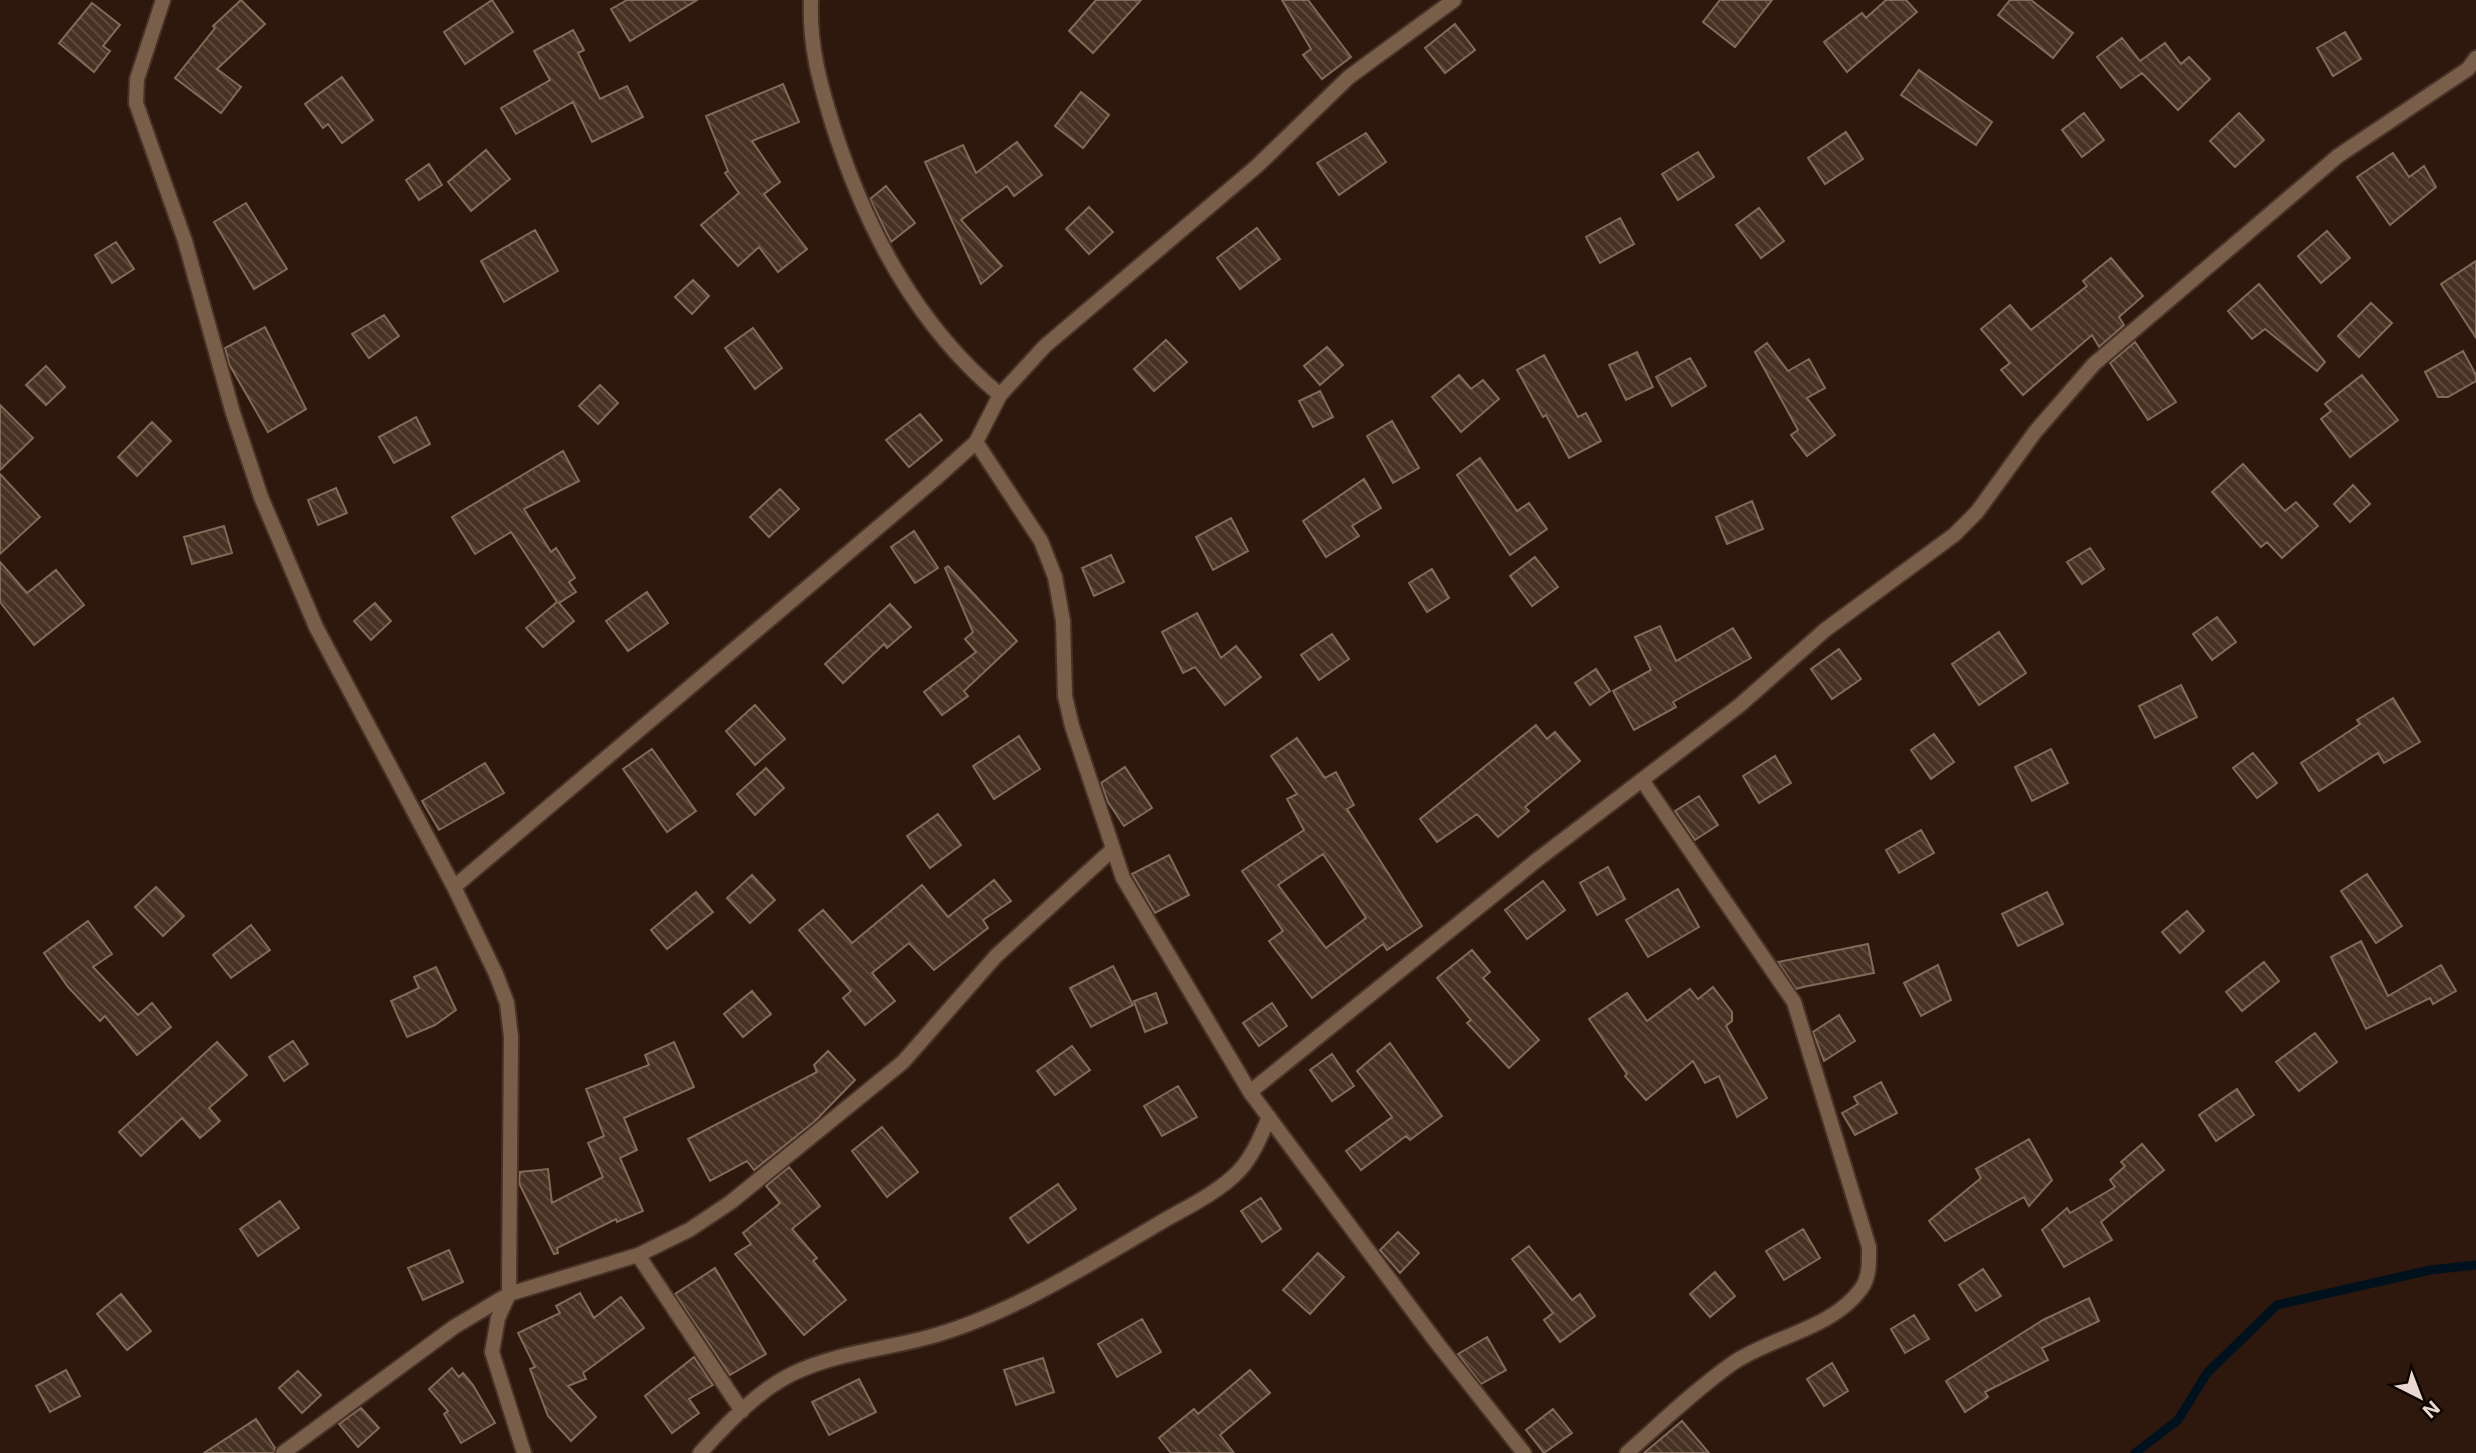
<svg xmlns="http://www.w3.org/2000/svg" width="2476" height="1453" font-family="Inter,sans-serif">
	<defs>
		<pattern id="building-back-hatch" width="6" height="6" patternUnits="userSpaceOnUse" patternTransform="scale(1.75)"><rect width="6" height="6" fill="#473122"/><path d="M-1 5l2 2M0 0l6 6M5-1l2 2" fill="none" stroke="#624e41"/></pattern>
	</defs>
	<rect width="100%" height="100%" fill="#2e170d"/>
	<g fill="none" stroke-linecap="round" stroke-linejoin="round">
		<path stroke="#00111e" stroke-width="9" d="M 2135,1453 L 2178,1420 L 2207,1373 L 2277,1305 L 2430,1270 L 2476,1265"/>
	</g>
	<path fill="url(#building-back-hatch)" stroke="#826959" stroke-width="2" fill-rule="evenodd" d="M 241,0 L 265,24 L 217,69 L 241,87 L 221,113 L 175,78 L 215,28 L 213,26 Z
		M 492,0 L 513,32 L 465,64 L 444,32 Z
		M 627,0 L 697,0 L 630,41 L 611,9 Z
		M 1096,0 L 1141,0 L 1093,53 L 1069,31 Z
		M 1282,0 L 1308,0 L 1351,57 L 1322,79 L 1303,55 L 1311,49 Z
		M 1720,0 L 1772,0 L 1735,47 L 1703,22 Z
		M 1886,0 L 1906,0 L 1917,12 L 1847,72 L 1824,42 L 1862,13 L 1866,18 Z
		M 2010,0 L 2031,0 L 2073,33 L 2053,58 L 1998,15 Z
		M 92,3 L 120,25 L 103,46 L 110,51 L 94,72 L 59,43 Z
		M 1455,24 L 1475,50 L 1445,73 L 1425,48 Z
		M 573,30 L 584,50 L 578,53 L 600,99 L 627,86 L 643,117 L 592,142 L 573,102 L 516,134 L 501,108 L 550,80 L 534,51 Z
		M 2345,32 L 2361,59 L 2333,76 L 2317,48 Z
		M 2122,38 L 2140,61 L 2165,43 L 2181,64 L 2189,57 L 2210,79 L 2178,110 L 2142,73 L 2121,88 L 2097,57 Z
		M 1919,70 L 1992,122 L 1976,145 L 1901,95 Z
		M 342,77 L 373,120 L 342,143 L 328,124 L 323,128 L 305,104 Z
		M 783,84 L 799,122 L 752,141 L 780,182 L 764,194 L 807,249 L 778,272 L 759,247 L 738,266 L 701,225 L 739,193 L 725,173 L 728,171 L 706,116 Z
		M 1081,92 L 1109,115 L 1083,148 L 1055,126 Z
		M 2084,113 L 2104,140 L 2082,157 L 2062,130 Z
		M 2239,113 L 2264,140 L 2235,167 L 2210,141 Z
		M 1846,132 L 1863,159 L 1825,184 L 1808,158 Z
		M 1366,133 L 1386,162 L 1339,195 L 1317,163 Z
		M 1017,142 L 1042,175 L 1014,196 L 1007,186 L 961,220 L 1002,266 L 981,284 L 925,162 L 963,145 L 976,173 Z
		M 486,150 L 510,179 L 471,211 L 448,182 Z
		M 1698,152 L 1714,177 L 1678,200 L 1662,174 Z
		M 2393,153 L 2409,177 L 2424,166 L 2436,187 L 2390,225 L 2357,177 Z
		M 429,164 L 442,185 L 419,200 L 406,180 Z
		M 886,186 L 915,223 L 891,242 L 870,199 Z
		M 246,203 L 287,269 L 254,289 L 214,222 Z
		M 1089,207 L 1113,232 L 1089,254 L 1066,229 Z
		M 1759,208 L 1784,241 L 1761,258 L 1736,225 Z
		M 1620,218 L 1634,244 L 1600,263 L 1586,237 Z
		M 1257,228 L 1280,259 L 1240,289 L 1217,258 Z
		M 535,230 L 558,271 L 504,302 L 481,261 Z
		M 2327,231 L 2350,258 L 2321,283 L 2298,256 Z
		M 116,242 L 134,269 L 112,283 L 95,255 Z
		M 2111,258 L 2143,296 L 2119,317 L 2124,325 L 2099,347 L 2092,335 L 2023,395 L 2001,370 L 2010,363 L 1981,329 L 2010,305 L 2031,330 L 2087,286 L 2083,281 Z
		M 2476,261 L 2476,338 L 2441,284 Z
		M 693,280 L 709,296 L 692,314 L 675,297 Z
		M 2259,284 L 2325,362 L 2317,371 L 2265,329 L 2252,339 L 2228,311 Z
		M 2371,303 L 2392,323 L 2359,357 L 2338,336 Z
		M 384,315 L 399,336 L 369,358 L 352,334 Z
		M 265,327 L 306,409 L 268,432 L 229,364 L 225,348 Z
		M 753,328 L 782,368 L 755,389 L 725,348 Z
		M 1166,340 L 1187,362 L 1154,391 L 1134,369 Z
		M 2135,342 L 2176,402 L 2148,420 L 2110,363 Z
		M 1767,343 L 1788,371 L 1809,359 L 1825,388 L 1807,398 L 1835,435 L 1807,456 L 1791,435 L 1798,430 L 1755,352 Z
		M 1327,347 L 1343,365 L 1320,385 L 1304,366 Z
		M 2463,351 L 2476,375 L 2476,381 L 2448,397 L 2438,397 L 2425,372 Z
		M 1637,352 L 1653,387 L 1626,400 L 1609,365 Z
		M 1544,355 L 1578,417 L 1586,413 L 1601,441 L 1569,458 L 1546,415 L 1543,417 L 1517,370 Z
		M 1690,358 L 1706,386 L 1672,406 L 1656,377 Z
		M 46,366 L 65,387 L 46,405 L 26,385 Z
		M 1459,375 L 1471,389 L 1483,380 L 1499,399 L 1461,432 L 1432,397 Z
		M 2362,375 L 2398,420 L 2350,457 L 2321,419 L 2331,411 L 2325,404 Z
		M 600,385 L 618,403 L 598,424 L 579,406 Z
		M 1320,391 L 1333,417 L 1313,427 L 1299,401 Z
		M 0,405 L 33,438 L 0,470 Z
		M 920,414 L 942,440 L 909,467 L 886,440 Z
		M 416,417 L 430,444 L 394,463 L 379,437 Z
		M 1392,421 L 1419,468 L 1393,483 L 1367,436 Z
		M 152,422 L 171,441 L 137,476 L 118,457 Z
		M 563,451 L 579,481 L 524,509 L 551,552 L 556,548 L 575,578 L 569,582 L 576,592 L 559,603 L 574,621 L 543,647 L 526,628 L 557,602 L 511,532 L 475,554 L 452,517 Z
		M 1480,458 L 1517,511 L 1529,503 L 1547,529 L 1510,555 L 1457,475 Z
		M 2243,464 L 2285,511 L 2296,502 L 2318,526 L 2282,558 L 2267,542 L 2261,547 L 2212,492 Z
		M 0,474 L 40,517 L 0,554 Z
		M 1364,479 L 1381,508 L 1352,526 L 1359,536 L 1326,557 L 1303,521 Z
		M 2353,485 L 2370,504 L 2350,522 L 2334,504 Z
		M 336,488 L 347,513 L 318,525 L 308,500 Z
		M 780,489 L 799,509 L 769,537 L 750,517 Z
		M 1752,501 L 1763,529 L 1727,544 L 1716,517 Z
		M 1231,518 L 1248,551 L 1213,570 L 1196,537 Z
		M 224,526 L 232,553 L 192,564 L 184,537 Z
		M 914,531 L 938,568 L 915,583 L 891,547 Z
		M 2090,548 L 2104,569 L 2082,584 L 2067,562 Z
		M 1111,555 L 1124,582 L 1094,596 L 1082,568 Z
		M 1535,557 L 1558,587 L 1532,606 L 1510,576 Z
		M 0,562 L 27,593 L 56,570 L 84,605 L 34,645 L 0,602 Z
		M 948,566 L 1017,641 L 964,691 L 968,696 L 942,715 L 924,692 L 976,652 L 965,639 L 973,632 L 945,568 Z
		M 1432,569 L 1449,598 L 1427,612 L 1409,583 Z
		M 647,592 L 668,623 L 628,651 L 606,621 Z
		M 375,603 L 391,621 L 371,640 L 354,621 Z
		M 890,604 L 911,627 L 887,648 L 884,644 L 843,683 L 825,664 Z
		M 1197,613 L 1221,658 L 1236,646 L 1261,677 L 1225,705 L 1195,667 L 1183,673 L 1162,632 Z
		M 2217,617 L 2236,642 L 2212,660 L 2193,634 Z
		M 1660,626 L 1676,661 L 1733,628 L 1751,658 L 1673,702 L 1676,707 L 1634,730 L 1613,691 L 1651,670 L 1635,637 Z
		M 1999,632 L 2026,673 L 1979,705 L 1952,664 Z
		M 1332,634 L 1349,659 L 1319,680 L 1301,655 Z
		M 1839,649 L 1861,679 L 1832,699 L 1811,669 Z
		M 1596,669 L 1610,691 L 1590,705 L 1575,683 Z
		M 2181,685 L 2197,717 L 2155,738 L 2139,706 Z
		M 2393,698 L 2420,742 L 2384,763 L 2378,753 L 2319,791 L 2301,763 L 2360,724 L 2357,720 Z
		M 755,705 L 785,739 L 755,765 L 726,731 Z
		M 1536,725 L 1547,739 L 1555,732 L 1580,761 L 1525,807 L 1529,811 L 1498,837 L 1477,814 L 1437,842 L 1420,819 Z
		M 1934,734 L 1954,762 L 1931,779 L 1911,750 Z
		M 1019,736 L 1040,769 L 994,799 L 973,766 Z
		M 1297,738 L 1325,778 L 1336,772 L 1354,805 L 1347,809 L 1422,926 L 1387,950 L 1383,944 L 1312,998 L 1269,941 L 1283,931 L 1242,871 L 1304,830 L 1287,799 L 1297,794 L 1271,756 ZM 1323,854 L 1366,918 L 1326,948 L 1278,885 Z
		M 652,749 L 696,811 L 667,832 L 623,769 Z
		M 2051,749 L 2068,783 L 2032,801 L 2015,767 Z
		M 2253,753 L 2277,783 L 2257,798 L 2233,768 Z
		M 1775,756 L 1791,783 L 1759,803 L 1743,776 Z
		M 485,763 L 504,793 L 439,830 L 422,801 Z
		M 1125,767 L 1152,808 L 1124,826 L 1108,802 L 1101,783 Z
		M 766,768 L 784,788 L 755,815 L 737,794 Z
		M 1699,796 L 1718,825 L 1695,840 L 1675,811 Z
		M 938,814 L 961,845 L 930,868 L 907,836 Z
		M 1921,830 L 1934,853 L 1899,873 L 1886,850 Z
		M 1169,855 L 1189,895 L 1155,913 L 1132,874 Z
		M 1608,867 L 1625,899 L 1597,915 L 1580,883 Z
		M 2367,874 L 2402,926 L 2376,943 L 2341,891 Z
		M 752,875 L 775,900 L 750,923 L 727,898 Z
		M 994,880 L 1011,901 L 983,920 L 988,928 L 934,970 L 909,943 L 872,973 L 895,1001 L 865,1025 L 843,998 L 851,991 L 799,930 L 823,910 L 852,943 L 922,885 L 948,917 Z
		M 1543,881 L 1565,910 L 1527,939 L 1505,910 Z
		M 156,887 L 184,916 L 163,936 L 135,907 Z
		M 1678,889 L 1699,927 L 1648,957 L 1626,920 Z
		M 696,892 L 713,912 L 667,949 L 651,930 Z
		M 2047,892 L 2063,924 L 2018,946 L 2002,914 Z
		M 2187,911 L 2204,931 L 2180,953 L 2162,932 Z
		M 88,921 L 112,954 L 93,967 L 138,1015 L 152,1003 L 171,1027 L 137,1055 L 105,1016 L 100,1021 L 68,987 L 44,953 Z
		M 251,925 L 270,950 L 231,978 L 213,955 Z
		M 2361,941 L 2388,996 L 2441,965 L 2456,991 L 2433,1004 L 2430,998 L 2366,1029 L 2331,957 Z
		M 1868,944 L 1874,973 L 1803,987 L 1796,989 L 1778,962 Z
		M 1472,950 L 1490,972 L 1483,978 L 1539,1040 L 1509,1068 L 1467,1023 L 1471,1020 L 1437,978 Z
		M 2264,962 L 2279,981 L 2242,1011 L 2226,992 Z
		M 1938,965 L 1951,1000 L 1921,1016 L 1904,983 Z
		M 1113,966 L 1133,1005 L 1091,1027 L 1070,988 Z
		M 436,967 L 456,1010 L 435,1025 L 407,1037 L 391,1001 L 419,988 L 414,977 Z
		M 1713,987 L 1732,1012 L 1732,1021 L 1726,1026 L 1767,1098 L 1737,1117 L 1719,1076 L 1705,1083 L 1693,1061 L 1646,1100 L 1625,1076 L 1627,1074 L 1589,1019 L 1627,993 L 1647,1021 L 1690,989 L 1698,999 Z
		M 752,991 L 771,1014 L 743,1037 L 724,1014 Z
		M 1156,993 L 1167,1023 L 1145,1032 L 1134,1001 Z
		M 1272,1003 L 1287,1026 L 1259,1046 L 1243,1023 Z
		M 1839,1015 L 1855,1041 L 1824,1061 L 1813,1032 Z
		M 2315,1033 L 2337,1062 L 2299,1091 L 2276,1062 Z
		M 293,1041 L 308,1064 L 284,1081 L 269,1057 Z
		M 217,1042 L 247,1075 L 209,1108 L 220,1121 L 200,1138 L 182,1118 L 141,1156 L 119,1132 Z
		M 674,1042 L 694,1087 L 624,1118 L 637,1150 L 620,1158 L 643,1211 L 617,1222 L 616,1219 L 557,1248 L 558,1253 L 554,1254 L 519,1183 L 520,1172 L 548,1169 L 552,1203 L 603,1177 L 588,1143 L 604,1136 L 586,1089 L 649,1065 L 645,1055 Z
		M 1390,1043 L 1442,1116 L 1410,1140 L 1406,1136 L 1361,1170 L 1346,1151 L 1392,1117 L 1357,1071 Z
		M 1072,1046 L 1090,1070 L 1055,1095 L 1037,1071 Z
		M 828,1051 L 855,1080 L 814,1122 L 754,1170 L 747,1161 L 710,1181 L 688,1139 L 817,1072 L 814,1065 Z
		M 1332,1054 L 1354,1086 L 1332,1101 L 1310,1070 Z
		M 1881,1082 L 1897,1113 L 1855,1135 L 1842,1113 L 1858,1104 L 1854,1097 Z
		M 1178,1086 L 1197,1117 L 1162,1136 L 1144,1106 Z
		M 2237,1089 L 2254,1115 L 2216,1141 L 2199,1115 Z
		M 882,1127 L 918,1172 L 887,1197 L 852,1151 Z
		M 2029,1139 L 2052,1180 L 2029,1206 L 2024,1197 L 1945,1241 L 1929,1221 L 1981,1178 L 1976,1169 Z
		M 2142,1144 L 2164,1170 L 2101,1222 L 2112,1240 L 2064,1267 L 2042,1230 L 2067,1208 L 2070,1213 L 2115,1187 L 2110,1180 L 2125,1166 L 2121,1162 Z
		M 789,1167 L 820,1206 L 792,1229 L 817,1258 L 813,1261 L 846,1300 L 804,1335 L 735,1254 L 751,1244 L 743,1233 L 780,1203 L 766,1186 Z
		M 1058,1184 L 1076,1209 L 1028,1243 L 1010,1218 Z
		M 1261,1198 L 1281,1229 L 1262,1242 L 1241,1211 Z
		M 280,1201 L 299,1228 L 258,1256 L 240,1229 Z
		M 1803,1229 L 1820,1258 L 1784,1280 L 1766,1251 Z
		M 1398,1232 L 1419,1253 L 1400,1273 L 1380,1250 Z
		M 1529,1246 L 1572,1300 L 1580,1294 L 1595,1316 L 1560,1342 L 1544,1320 L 1553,1313 L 1512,1259 Z
		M 449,1250 L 463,1282 L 423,1300 L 408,1268 Z
		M 1318,1253 L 1344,1277 L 1310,1314 L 1283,1290 Z
		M 715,1268 L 766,1354 L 730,1375 L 675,1294 Z
		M 1983,1269 L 2001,1296 L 1976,1311 L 1959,1285 Z
		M 1715,1272 L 1735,1296 L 1710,1317 L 1690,1294 Z
		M 580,1293 L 594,1318 L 621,1297 L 644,1328 L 583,1373 L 586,1379 L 568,1386 L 596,1417 L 571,1441 L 548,1416 L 530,1369 L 535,1367 L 518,1333 L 560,1313 L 556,1306 Z
		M 121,1294 L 151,1331 L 127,1350 L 97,1314 Z
		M 2089,1298 L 2099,1321 L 2042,1348 L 2048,1360 L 1985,1392 L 1988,1397 L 1965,1412 L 1946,1381 L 2043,1320 Z
		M 1914,1315 L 1929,1339 L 1905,1353 L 1891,1329 Z
		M 1142,1319 L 1161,1352 L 1117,1377 L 1098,1344 Z
		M 1487,1337 L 1506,1370 L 1481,1384 L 1458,1354 Z
		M 694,1357 L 713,1385 L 689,1399 L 699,1413 L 672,1433 L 645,1396 Z
		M 1043,1358 L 1054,1392 L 1016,1405 L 1004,1370 Z
		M 1832,1363 L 1848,1391 L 1824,1406 L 1807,1379 Z
		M 452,1368 L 459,1377 L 463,1373 L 473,1385 L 495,1423 L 461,1443 L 444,1414 L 448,1411 L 429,1389 Z
		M 66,1370 L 80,1396 L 50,1412 L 36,1386 Z
		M 1250,1370 L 1270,1393 L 1220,1435 L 1234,1453 L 1171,1453 L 1159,1438 L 1194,1409 L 1198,1414 Z
		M 298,1371 L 321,1395 L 302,1413 L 279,1388 Z
		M 859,1379 L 876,1412 L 829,1435 L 812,1402 Z
		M 361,1408 L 379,1428 L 358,1447 L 339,1424 Z
		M 1553,1409 L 1572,1433 L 1544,1453 L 1526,1430 Z
		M 256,1419 L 275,1448 L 274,1453 L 204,1453 Z
		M 1682,1421 L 1709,1453 L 1644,1453 Z"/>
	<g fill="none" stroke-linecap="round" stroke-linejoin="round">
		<defs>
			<path id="minor" d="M 163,0 L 137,79 L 136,103 L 185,241 L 233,413 L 261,497 L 316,627 L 454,887 L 496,974 L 507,1003 L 511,1037 L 509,1294 L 498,1318 L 492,1352 L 524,1453
				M 811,0 C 809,45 820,84 833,126 C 866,229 916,325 1000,395
				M 976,442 L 1041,541 L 1055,577 L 1063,621 L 1065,696 L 1072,726 L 1123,878 L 1250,1092 L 1437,1343 L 1524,1453
				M 454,887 L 934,480 L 976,442 L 1000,395 L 1045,346 L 1257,166 L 1349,77 L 1454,0
				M 1250,1092 L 1537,860 L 1740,705 L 1825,630 L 1954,535 L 1977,512 L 2035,432 L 2094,364 L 2338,156 L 2468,69 L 2476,58
				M 638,1255 L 742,1411
				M 283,1453 L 454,1327 L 509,1294 L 638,1255 L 689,1230 L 731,1202 L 903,1062 L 996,956 L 1112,850
				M 700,1453 C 726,1425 757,1391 792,1374 C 835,1353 880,1350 925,1338 C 1005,1317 1087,1266 1158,1224 C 1185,1208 1216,1194 1238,1172 C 1253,1156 1261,1136 1269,1117
				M 1627,1453 C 1661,1423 1696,1389 1733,1363 C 1773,1336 1832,1329 1861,1289 C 1870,1277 1869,1261 1869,1247 L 1794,1002 L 1642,780"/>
		</defs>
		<use href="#minor" stroke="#483228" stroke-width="18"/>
		<use href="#minor" stroke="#795e4a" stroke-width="14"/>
	</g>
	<g transform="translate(2420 1397) rotate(138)" stroke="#0f0603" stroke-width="5" paint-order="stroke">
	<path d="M0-5L12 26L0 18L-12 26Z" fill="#e8d8d1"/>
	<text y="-10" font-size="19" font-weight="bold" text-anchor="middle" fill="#e8d8d1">N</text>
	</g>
</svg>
